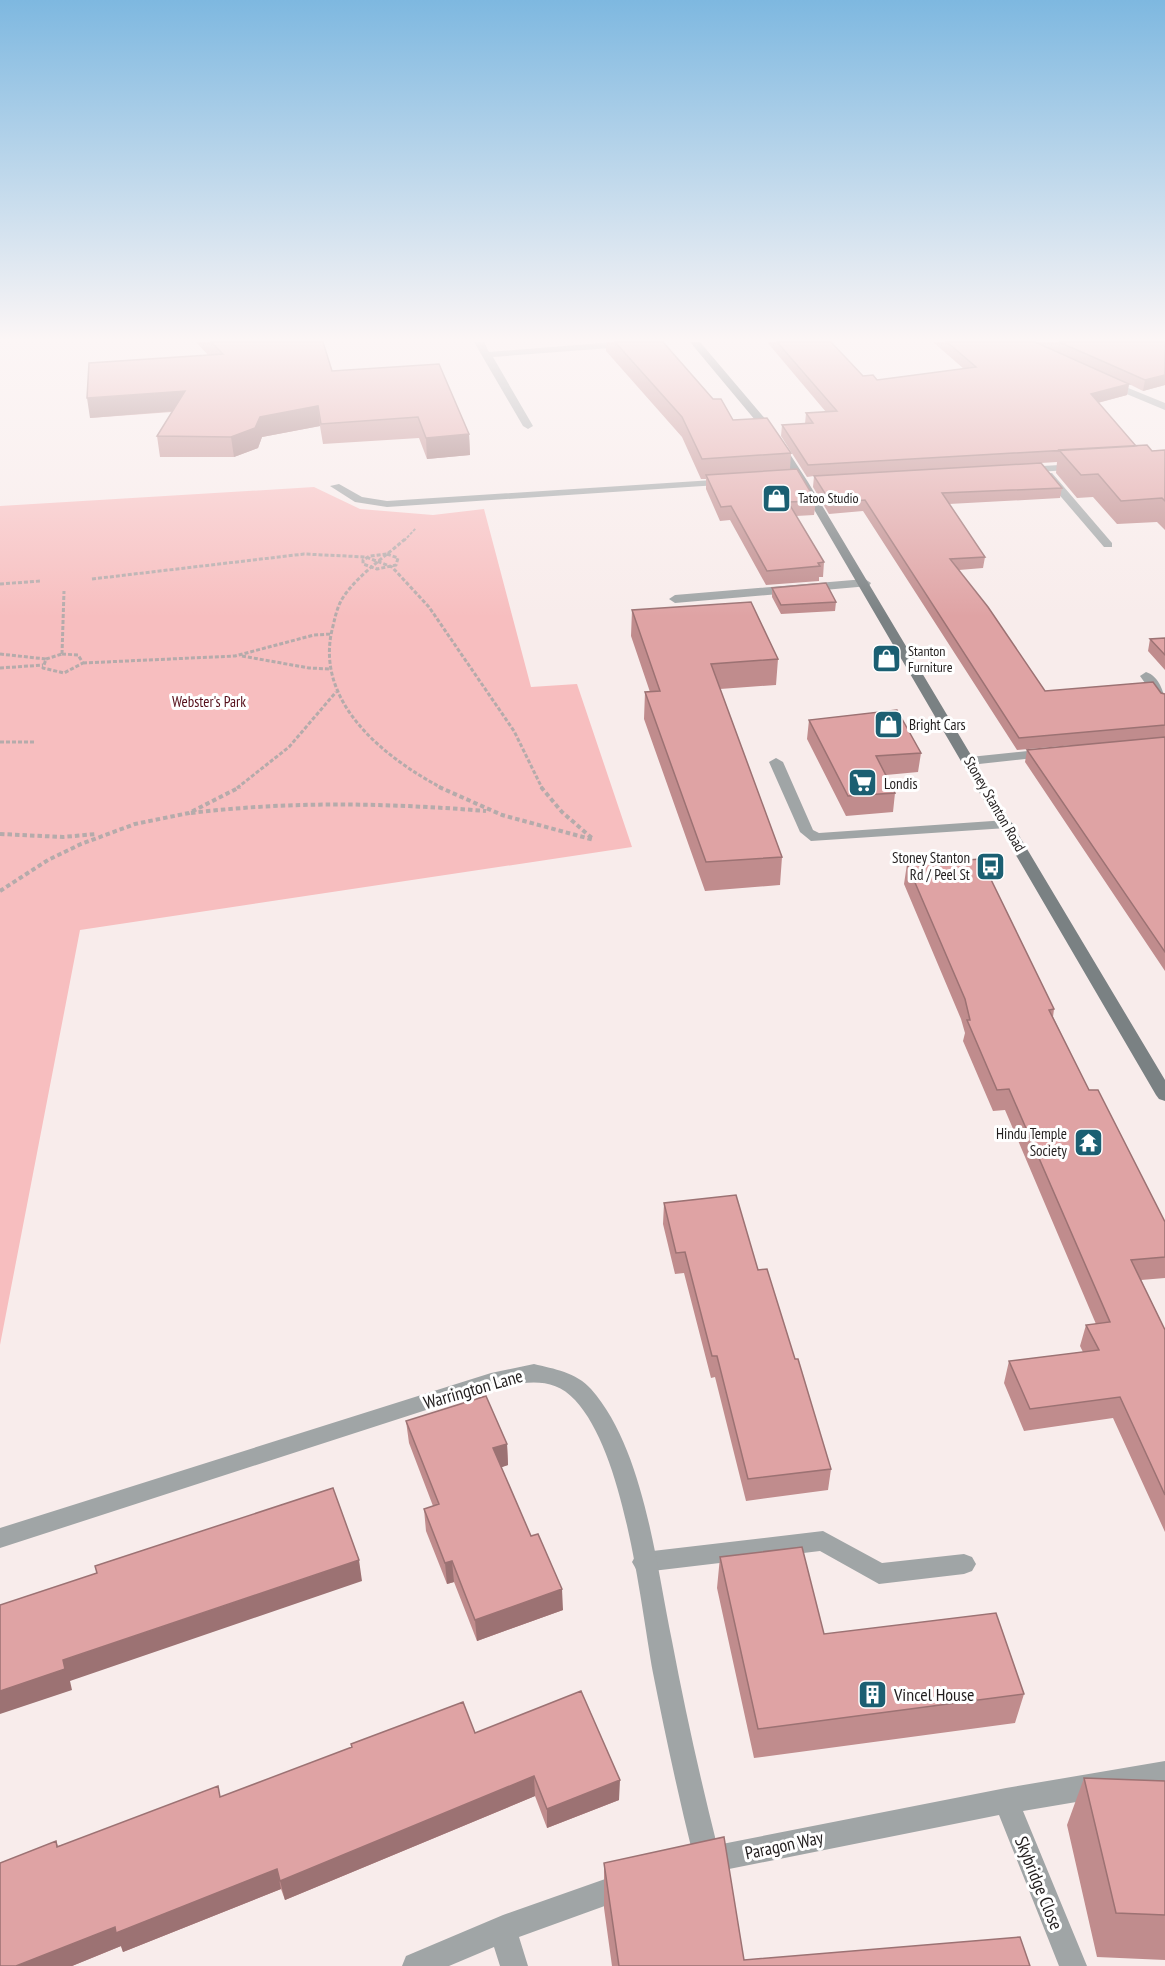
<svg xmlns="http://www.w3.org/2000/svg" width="1165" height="1966" font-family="'PT Sans Narrow',sans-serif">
	<rect width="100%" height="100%" fill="#f8eceb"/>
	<path fill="#f7bebf" d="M 314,487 L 360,509 L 433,515 L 484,509 L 531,687 L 577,684 L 632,847 L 80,930 L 0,1345 L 0,506 Z"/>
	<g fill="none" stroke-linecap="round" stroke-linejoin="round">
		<path stroke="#b5abab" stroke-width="2" stroke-dasharray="3 1.5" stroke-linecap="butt" d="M 404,541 L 416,528"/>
		<path stroke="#b5abab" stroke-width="3" stroke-dasharray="4 2" stroke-linecap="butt" d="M 405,539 C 385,557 360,573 344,596 C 337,606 335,618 332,630 C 315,703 385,758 442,788
			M 387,554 L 398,558 L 396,565 L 377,569 L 363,564 L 363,560 L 370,556 Z
			M 92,579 L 304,554 L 366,557 L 392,567 L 429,607 L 514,731 L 542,788
			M 0,584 L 41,581
			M 0,654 L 46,659
			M 62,654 L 78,655 L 83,663 L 64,673 L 43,668 L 46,659 Z
			M 62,654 L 64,591
			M 242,656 L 309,668 L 331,669
			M 83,663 L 235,656 L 314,635 L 331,634
			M 0,668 L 43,665
			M 0,742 L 35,742
			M 237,788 L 289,747 L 336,692"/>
		<path stroke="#b5abab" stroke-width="4" stroke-dasharray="4.5 3" stroke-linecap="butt" d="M 439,787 L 502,815 L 594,840
			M 541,787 L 562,812 L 593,839
			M 191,813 C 290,801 387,803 486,811
			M 0,834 L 63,837 L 96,834
			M 0,891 L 48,860 L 81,844 L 135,824 L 189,813 L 240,787"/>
		<path fill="#a0a5a6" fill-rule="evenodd" d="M 1044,473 L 1052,473 L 1112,543 L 1112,547 L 1104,547 L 1044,477 Z
			M 729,479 L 733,480 L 733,484 L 387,507 L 355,502 L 330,486 L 339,484 L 362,497 L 387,501 Z
			M 865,579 L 871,583 L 869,586 L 675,603 L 669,599 L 675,595 Z
			M 1146,672 C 1159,676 1165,693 1165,705 L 1160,704 L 1140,676 Z
			M 776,758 L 783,762 L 813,830 L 819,833 L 1007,820 L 1014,824 L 1007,828 L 811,841 L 800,832 L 769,762 Z
			M 823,1531 L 882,1563 L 964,1554 L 972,1557 L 976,1564 L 972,1571 L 964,1574 L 879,1584 L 820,1551 L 644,1572 L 636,1569 L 632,1562 L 636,1555 L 644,1552 Z"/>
		<path fill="#a0a5a6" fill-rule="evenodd" d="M 474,342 L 484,342 L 489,352 L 614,342 L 654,342 L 649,345 L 493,357 L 533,426 L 528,429 L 523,426 Z
			M 1105,381 L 1111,381 L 1165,403 L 1165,410 L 1105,385 Z
			M 1077,464 L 1081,465 L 1081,469 L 1025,473 L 1020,470 L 1025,467 Z
			M 1047,749 L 1052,750 L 1052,756 L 970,765 L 963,761 L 970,757 Z
			M 534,1364 C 554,1369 576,1372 591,1389 C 644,1449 656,1564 672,1641 C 685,1710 700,1777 717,1845 L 1006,1788 L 1165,1761 L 1165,1787 L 1023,1811 L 1087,1966 L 1059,1966 L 999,1815 L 704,1874 L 695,1870 L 691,1861 L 693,1855 C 678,1794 665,1734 653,1673 C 640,1600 625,1454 575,1400 C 551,1374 521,1383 491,1389 L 0,1548 L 0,1528 L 491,1373 Z
			M 625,1872 L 635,1875 L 638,1885 L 635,1895 L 519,1937 L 528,1966 L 500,1966 L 494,1947 L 449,1966 L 402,1966 L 406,1956 L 503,1915 Z"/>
		<path fill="#7a8183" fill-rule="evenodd" d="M 690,342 L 700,342 L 773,428 L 808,482 L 1165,1080 L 1165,1101 L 1159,1099 L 1156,1095 L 798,482 L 765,432 Z"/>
	</g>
	<path fill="#c08c8d" d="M 196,342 L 323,342 L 332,371 L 469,434 L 470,455 L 427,459 L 419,438 L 323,444 L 320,426 L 262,437 L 258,448 L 234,457 L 160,457 L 157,436 L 172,412 L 90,418 L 208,355 Z
		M 606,342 L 663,342 L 713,399 L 733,420 L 791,453 L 790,470 L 816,501 L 814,515 L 796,516 L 824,562 L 823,577 L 819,577 L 819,581 L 766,585 L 730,520 L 720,521 L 706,489 L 706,479 L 701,479 L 682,437 L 606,351 Z
		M 767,342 L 831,342 L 863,376 L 877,380 L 964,369 L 933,342 L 1165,342 L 1165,385 L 1143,391 L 1129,384 L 1127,395 L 1098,403 L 1136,446 L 1152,451 L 1165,450 L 1165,530 L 1157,522 L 1117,524 L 1093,497 L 1077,498 L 1056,473 L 1057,462 L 1041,463 L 1062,488 L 1060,498 L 949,504 L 985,557 L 983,568 L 959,570 L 1045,691 L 1165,694 L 1165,971 L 1025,762 L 1027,750 L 1074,745 L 1017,750 L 863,511 L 829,514 L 813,487 L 814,476 L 807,477 L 781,436 L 782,425 L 805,424 L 806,413 L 826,412 Z
		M 772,588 L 836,602 L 835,611 L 781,614 L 772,597 Z
		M 632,610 L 778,659 L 776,685 L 720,689 L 782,857 L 780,885 L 705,891 L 644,719 L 645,692 L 650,692 L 631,636 Z
		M 1165,638 L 1165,670 L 1148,651 L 1150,639 Z
		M 809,720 L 921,753 L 918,772 L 886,775 L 895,793 L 893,812 L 846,816 L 807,739 Z
		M 907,864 L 1054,1009 L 1053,1017 L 1089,1090 L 1165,1222 L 1165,1278 L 1141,1280 L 1165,1330 L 1165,1532 L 1113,1418 L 1024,1431 L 1004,1383 L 1009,1361 L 1083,1352 L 1080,1346 L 1086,1325 L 1096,1324 L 1005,1110 L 993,1111 L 963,1041 L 965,1033 L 961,1019 L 904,884 Z
		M 664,1203 L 758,1270 L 795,1359 L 831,1469 L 828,1490 L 746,1501 L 715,1377 L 711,1378 L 684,1273 L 675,1274 L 663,1224 Z
		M 406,1421 L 507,1444 L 508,1465 L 501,1467 L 563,1610 L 477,1641 L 454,1582 L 447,1584 L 426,1531 L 424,1509 L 433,1506 L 409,1443 Z
		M 720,1557 L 824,1634 L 1024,1694 L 1015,1723 L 754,1758 L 717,1588 Z
		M 475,1733 L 619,1800 L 547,1828 L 535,1796 L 285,1900 L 281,1889 L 123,1952 L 121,1946 L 72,1966 L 0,1966 L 56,1841 L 58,1846 L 220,1797 Z
		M 1084,1778 L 1165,1781 L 1165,1960 L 1097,1957 L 1067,1825 Z
		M 604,1863 L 744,1960 L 1030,1966 L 612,1966 L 604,1908 Z"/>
	<path fill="#9c7273" d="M 1165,375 L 1165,385 L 1143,391 L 1145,380 Z
		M 1129,384 L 1127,395 L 1089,405 L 1091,394 Z
		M 185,391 L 187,410 L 90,418 L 87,398 Z
		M 318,406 L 320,426 L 262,437 L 258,448 L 234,457 L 231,437 L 260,417 Z
		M 469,434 L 470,455 L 427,459 L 426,438 Z
		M 507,1444 L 508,1465 L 494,1470 L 493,1448 Z
		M 359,1560 L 362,1581 L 70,1681 L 72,1690 L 0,1714 L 0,1691 L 63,1660 Z
		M 452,1561 L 454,1582 L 447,1584 L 445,1563 Z
		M 562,1589 L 563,1610 L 477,1641 L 475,1620 Z
		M 534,1776 L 535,1796 L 285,1900 L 280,1881 Z
		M 620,1780 L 619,1800 L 547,1828 L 547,1809 Z
		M 277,1869 L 281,1889 L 123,1952 L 121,1946 L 72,1966 L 16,1966 L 115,1927 Z"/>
	<path fill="#dfa3a4" stroke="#9c7273" stroke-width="1.5" d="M 211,342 L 323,342 L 332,371 L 439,364 L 469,434 L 426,438 L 418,417 L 321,424 L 318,406 L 260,417 L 255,428 L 231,437 L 157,436 L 185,391 L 87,398 L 89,363 L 223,354 Z
		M 615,342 L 663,342 L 713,399 L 721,399 L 733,420 L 767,418 L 791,453 L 702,459 L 682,417 Z
		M 777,342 L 831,342 L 863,376 L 873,375 L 877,380 L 976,367 L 947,342 L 1035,342 L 1129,384 L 1091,394 L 1136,446 L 808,465 L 782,425 L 813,423 L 806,413 L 837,411 Z
		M 1059,342 L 1165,342 L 1165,375 L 1145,380 Z
		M 1147,445 L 1152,451 L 1165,450 L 1165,501 L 1162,498 L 1121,501 L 1098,474 L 1081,475 L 1059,450 Z
		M 1041,463 L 1062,488 L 942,493 L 985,557 L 950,559 L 988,607 L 1045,691 L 1153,682 L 1161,693 L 1165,694 L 1165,725 L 1019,738 L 865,500 L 831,503 L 814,476 Z
		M 797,469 L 816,501 L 788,502 L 824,562 L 818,563 L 820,566 L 767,571 L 731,506 L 721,507 L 706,475 Z
		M 826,583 L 836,602 L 781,605 L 772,588 Z
		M 751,602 L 778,659 L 711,664 L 782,857 L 706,862 L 645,692 L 660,691 L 632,610 Z
		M 1165,638 L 1165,655 L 1150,639 Z
		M 897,710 L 921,753 L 876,756 L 895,793 L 848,796 L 809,720 Z
		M 1165,737 L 1165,952 L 1027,750 Z
		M 981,859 L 1054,1009 L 1049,1010 L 1089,1090 L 1098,1090 L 1165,1222 L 1165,1257 L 1131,1260 L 1165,1330 L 1165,1495 L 1120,1397 L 1030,1409 L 1009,1361 L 1099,1350 L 1086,1325 L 1110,1322 L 1009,1089 L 997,1090 L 967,1020 L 970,1020 L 965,999 L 907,864 Z
		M 736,1195 L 758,1270 L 767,1269 L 795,1359 L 798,1359 L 831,1469 L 748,1479 L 717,1356 L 712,1356 L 685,1252 L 676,1253 L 664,1203 Z
		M 486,1396 L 507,1444 L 493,1448 L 531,1536 L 538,1534 L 562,1589 L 475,1620 L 452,1561 L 445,1563 L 424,1509 L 439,1504 L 406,1421 Z
		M 333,1488 L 359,1560 L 63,1660 L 65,1669 L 0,1691 L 0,1605 L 97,1573 L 95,1566 Z
		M 802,1547 L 824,1634 L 996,1613 L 1024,1694 L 758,1729 L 720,1557 Z
		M 581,1691 L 620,1780 L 547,1809 L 534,1776 L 280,1881 L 277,1869 L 116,1933 L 115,1927 L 16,1966 L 0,1966 L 0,1863 L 56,1841 L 57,1847 L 218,1786 L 220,1797 L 352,1747 L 351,1744 L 463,1702 L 475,1733 Z
		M 1084,1778 L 1165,1781 L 1165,1915 L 1116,1913 Z
		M 724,1837 L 744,1960 L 1020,1937 L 1030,1966 L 619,1966 L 604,1863 Z"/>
	<linearGradient id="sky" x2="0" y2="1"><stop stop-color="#7eb8e0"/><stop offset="0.55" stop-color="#fcf6f6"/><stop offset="1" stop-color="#fcf6f6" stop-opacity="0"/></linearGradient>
	<rect width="1165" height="617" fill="url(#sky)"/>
	<defs>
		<symbol id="shop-square" viewBox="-11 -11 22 22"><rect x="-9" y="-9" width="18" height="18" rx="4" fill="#1b5f72" stroke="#fff"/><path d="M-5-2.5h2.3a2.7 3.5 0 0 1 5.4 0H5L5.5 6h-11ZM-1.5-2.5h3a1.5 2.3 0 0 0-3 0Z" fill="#fff"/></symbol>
		<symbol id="supermarket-square" viewBox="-11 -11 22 22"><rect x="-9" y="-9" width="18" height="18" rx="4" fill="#1b5f72" stroke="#fff"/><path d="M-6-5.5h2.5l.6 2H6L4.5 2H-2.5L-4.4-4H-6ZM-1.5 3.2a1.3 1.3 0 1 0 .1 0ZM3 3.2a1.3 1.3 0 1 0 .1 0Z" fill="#fff"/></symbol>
		<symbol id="bus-square" viewBox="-11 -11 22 22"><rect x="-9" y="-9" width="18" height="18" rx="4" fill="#1b5f72" stroke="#fff"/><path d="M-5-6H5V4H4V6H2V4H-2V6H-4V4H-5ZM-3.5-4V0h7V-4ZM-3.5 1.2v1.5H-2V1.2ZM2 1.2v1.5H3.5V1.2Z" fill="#fff"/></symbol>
		<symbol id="temple-square" viewBox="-11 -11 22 22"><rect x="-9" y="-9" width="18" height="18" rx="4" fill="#1b5f72" stroke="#fff"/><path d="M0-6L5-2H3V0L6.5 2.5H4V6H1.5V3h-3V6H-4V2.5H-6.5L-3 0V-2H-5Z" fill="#fff"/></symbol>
		<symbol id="building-square" viewBox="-11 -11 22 22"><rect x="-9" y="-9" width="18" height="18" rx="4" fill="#1b5f72" stroke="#fff"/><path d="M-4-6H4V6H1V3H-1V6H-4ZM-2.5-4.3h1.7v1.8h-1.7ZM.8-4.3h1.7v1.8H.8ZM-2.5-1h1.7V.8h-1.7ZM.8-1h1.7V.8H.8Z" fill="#fff"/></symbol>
	</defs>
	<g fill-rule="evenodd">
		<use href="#shop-square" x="760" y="482" width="33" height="33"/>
		<use href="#shop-square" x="870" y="642" width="33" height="33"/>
		<use href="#shop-square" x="872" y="708" width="33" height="33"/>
		<use href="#supermarket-square" x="846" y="766" width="33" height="33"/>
		<use href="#bus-square" x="974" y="850" width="33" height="33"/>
		<use href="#temple-square" x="1072" y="1126" width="33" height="33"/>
		<use href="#building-square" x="856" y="1678" width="33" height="33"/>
	</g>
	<g text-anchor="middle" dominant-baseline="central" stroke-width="6" stroke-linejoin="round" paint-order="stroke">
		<g font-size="14" fill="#221e1e" stroke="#fff" text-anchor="start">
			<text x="798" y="498">Tatoo Studio</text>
			<text x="908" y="651">Stanton<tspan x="908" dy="16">Furniture</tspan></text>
		</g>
		<g font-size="15" fill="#550f1a" stroke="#fff">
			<text x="209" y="701">Webster's Park</text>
		</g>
		<g font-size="15" fill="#221e1e" stroke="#fff" text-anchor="start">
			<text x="909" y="724">Bright Cars</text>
			<text x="884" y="783">Londis</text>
			<text x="970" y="857" text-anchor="end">Stoney Stanton<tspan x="970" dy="17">Rd / Peel St</tspan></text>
			<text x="1067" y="1133" text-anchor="end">Hindu Temple<tspan x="1067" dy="17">Society</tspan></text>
		</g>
		<g font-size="15" fill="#221e1e" stroke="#fff">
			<text transform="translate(995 804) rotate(60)">Stoney Stanton Road</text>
		</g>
		<g font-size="18" fill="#221e1e" stroke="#fff">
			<text transform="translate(473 1389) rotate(-16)">Warrington Lane</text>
			<text transform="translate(784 1845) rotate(-12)">Paragon Way</text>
			<text transform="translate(1039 1883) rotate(68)">Skybridge Close</text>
		</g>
		<g font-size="18" fill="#221e1e" stroke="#fff" text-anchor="start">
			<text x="894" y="1694">Vincel House</text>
		</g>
	</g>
</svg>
